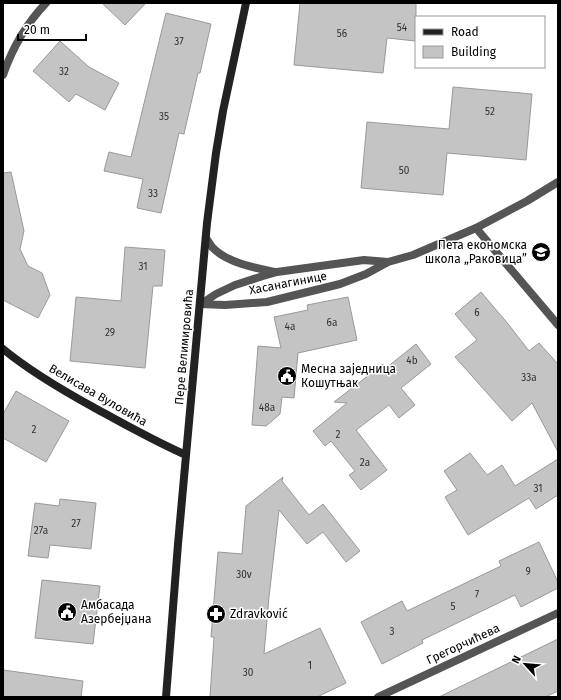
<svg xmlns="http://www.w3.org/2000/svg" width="561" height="700" font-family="'Fira Sans',sans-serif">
	<rect width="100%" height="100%" fill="#fff"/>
	<path fill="#c4c4c4" stroke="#999" d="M 102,3 L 146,3 L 125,25 Z
		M 300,3 L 416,3 L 416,41 L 387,38 L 383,73 L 294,65 Z
		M 166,13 L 211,24 L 200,73 L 198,73 L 184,134 L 179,133 L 161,213 L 137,208 L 143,179 L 104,171 L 109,152 L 131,157 Z
		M 60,41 L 89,67 L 119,83 L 105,110 L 76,94 L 69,102 L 33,71 Z
		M 453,87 L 532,94 L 526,160 L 447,153 L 443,195 L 361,188 L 367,122 L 449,129 Z
		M 11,172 L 24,231 L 20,249 L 28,266 L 42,273 L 50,295 L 38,318 L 3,300 L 3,173 Z
		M 125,247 L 165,250 L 162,286 L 153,286 L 145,368 L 70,361 L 76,297 L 121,301 Z
		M 481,292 L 509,325 L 529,351 L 539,343 L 558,364 L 558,452 L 532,403 L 512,421 L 455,357 L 477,340 L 455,314 Z
		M 348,297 L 357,340 L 298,353 L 294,398 L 282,397 L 280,414 L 266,426 L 252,425 L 258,346 L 281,348 L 274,317 L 308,310 L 307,305 Z
		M 416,344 L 431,364 L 401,388 L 415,405 L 399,418 L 389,405 L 356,430 L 387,470 L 361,490 L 349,475 L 355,471 L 331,441 L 325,446 L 313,431 L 347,403 L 334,402 L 383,364 L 386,368 Z
		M 16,391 L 69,421 L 46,462 L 3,438 L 3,414 Z
		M 470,453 L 487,475 L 502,465 L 515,486 L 558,459 L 558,495 L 536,509 L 529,498 L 468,535 L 445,497 L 457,490 L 444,471 Z
		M 283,477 L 282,481 L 309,515 L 323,504 L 360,551 L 346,562 L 323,532 L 307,544 L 279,510 L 269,597 L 264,654 L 320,628 L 346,683 L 317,697 L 210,697 L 214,637 L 211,637 L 218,552 L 242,554 L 246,506 Z
		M 60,499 L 96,503 L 91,549 L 50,545 L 48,558 L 28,556 L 35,503 L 59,506 Z
		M 539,542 L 558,582 L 558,588 L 521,607 L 515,595 L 422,640 L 423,643 L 382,664 L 361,622 L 402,601 L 407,611 L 501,566 L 499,561 Z
		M 42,580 L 100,586 L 93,644 L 35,638 Z
		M 558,639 L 558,691 L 545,697 L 439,697 Z
		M 3,670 L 83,681 L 81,697 L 3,697 Z"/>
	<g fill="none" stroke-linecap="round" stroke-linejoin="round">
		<path stroke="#555" stroke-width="8" d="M 3,75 C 12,49 27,23 46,3
			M 476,228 L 558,325
			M 206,238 C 208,241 210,245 213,248 C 228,263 255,268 275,272
			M 200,304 L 225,305 L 267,302 L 340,284 L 366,274 L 388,262 L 413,255 L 476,228 L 527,201 L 558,182
			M 201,304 L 216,294 L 235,285 L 263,276 L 277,272 L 364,260 L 388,262
			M 378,697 L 558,613"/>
		<path stroke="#222" stroke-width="8" d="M 3,349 C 31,372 62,390 93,407 C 124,424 154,441 186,455
			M 166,697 L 178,544 L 207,223 L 216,153 L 223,111 L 246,3"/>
	</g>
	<defs>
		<symbol id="school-disc" viewBox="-11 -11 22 22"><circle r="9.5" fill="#000" stroke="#fff"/><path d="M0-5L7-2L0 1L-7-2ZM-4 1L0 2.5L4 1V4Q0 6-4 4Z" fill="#fff"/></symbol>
		<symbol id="civic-disc" viewBox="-11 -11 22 22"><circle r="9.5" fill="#000" stroke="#fff"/><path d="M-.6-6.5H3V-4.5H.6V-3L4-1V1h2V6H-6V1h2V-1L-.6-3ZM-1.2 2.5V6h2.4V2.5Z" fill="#fff"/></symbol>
		<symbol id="pharmacy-disc" viewBox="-11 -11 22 22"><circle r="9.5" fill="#000" stroke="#fff"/><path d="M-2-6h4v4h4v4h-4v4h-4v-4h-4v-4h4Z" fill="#fff"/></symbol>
	</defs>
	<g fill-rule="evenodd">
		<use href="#school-disc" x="530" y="241" width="22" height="22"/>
		<use href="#civic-disc" x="276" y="365" width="22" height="22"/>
		<use href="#civic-disc" x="56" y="601" width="22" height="22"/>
		<use href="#pharmacy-disc" x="205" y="603" width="22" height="22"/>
	</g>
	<g text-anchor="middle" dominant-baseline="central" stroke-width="3" stroke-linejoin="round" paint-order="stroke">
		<g font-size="10" fill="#313131">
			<text x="402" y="28">54</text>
			<text x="342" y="34">56</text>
			<text x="179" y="42">37</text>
			<text x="64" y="72">32</text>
			<text x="490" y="112">52</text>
			<text x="164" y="117">35</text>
			<text x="404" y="171">50</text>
			<text x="153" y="194">33</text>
			<text x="143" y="267">31</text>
			<text x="477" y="313">6</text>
			<text x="332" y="323">6a</text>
			<text x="290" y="327">4a</text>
			<text x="110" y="333">29</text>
			<text x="412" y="361">4b</text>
			<text x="529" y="378">33a</text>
			<text x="267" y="408">48a</text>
			<text x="34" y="430">2</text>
			<text x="338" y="435">2</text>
			<text x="365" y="463">2a</text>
			<text x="538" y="489">31</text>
			<text x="76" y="524">27</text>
			<text x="41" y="531">27a</text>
			<text x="528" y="572">9</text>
			<text x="244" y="575">30v</text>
			<text x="477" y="595">7</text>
			<text x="453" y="607">5</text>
			<text x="392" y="632">3</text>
			<text x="310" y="666">1</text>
			<text x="248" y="673">30</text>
		</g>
		<g font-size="12" fill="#000" stroke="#fff" text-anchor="start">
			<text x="527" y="245" text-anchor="end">Пета економска<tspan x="527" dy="14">школа „Раковица”</tspan></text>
			<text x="301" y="369">Месна заједница<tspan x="301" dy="14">Кошутњак</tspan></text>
			<text x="81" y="605">Амбасада<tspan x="81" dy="14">Азербејџана</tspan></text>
			<text x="230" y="614">Zdravković</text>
		</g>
		<g font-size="12" fill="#000" stroke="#fff">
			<text transform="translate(288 283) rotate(-11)">Хасанагинице</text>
			<text transform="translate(184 347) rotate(-85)">Пере Велимировића</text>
			<text transform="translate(98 395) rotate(30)">Велисава Вуловића</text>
			<text transform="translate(463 644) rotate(-25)">Грегорчићева</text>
		</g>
	</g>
	<rect width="561" height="700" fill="none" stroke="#000000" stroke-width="8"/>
	<rect x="415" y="16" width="130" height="52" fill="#ffffff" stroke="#999999"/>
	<rect x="423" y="29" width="20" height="6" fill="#222222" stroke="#999999"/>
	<text x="451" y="36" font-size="12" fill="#000000">Road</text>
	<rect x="423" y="46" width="20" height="12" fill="#c4c4c4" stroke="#999999"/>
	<text x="451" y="56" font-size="12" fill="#000000">Building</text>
	<g transform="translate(525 664) rotate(297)" stroke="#ffffff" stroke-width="3" paint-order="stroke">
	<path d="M0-3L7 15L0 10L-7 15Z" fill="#000000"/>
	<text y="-6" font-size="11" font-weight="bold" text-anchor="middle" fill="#000000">N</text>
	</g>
	<path d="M18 34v6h68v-6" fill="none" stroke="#000000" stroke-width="2"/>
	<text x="24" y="34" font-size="12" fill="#000000" stroke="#ffffff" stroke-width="3" paint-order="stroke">20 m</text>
</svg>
